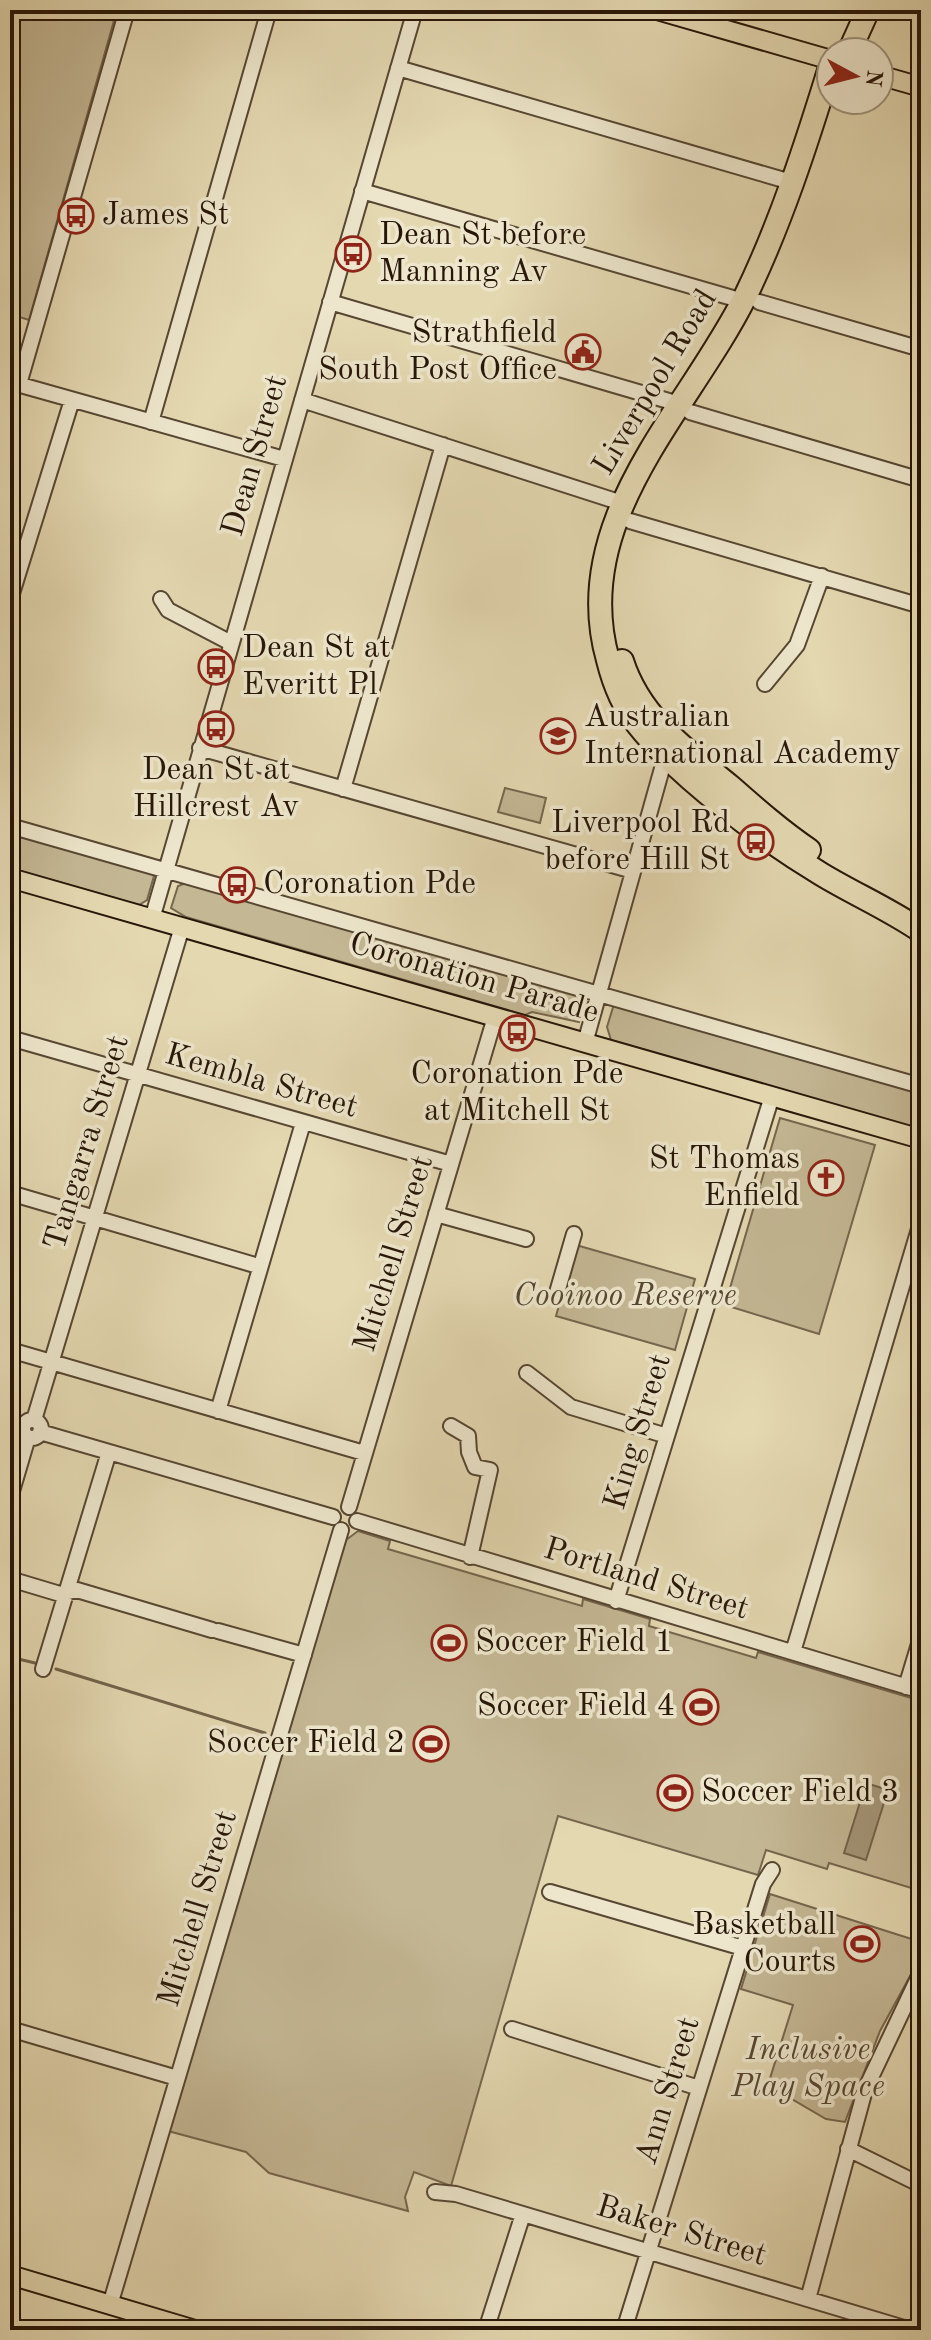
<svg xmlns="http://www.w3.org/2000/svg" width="931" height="2340" font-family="'Old Standard TT',serif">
	<rect width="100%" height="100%" fill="#e4d8b1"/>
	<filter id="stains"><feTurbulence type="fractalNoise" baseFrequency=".0025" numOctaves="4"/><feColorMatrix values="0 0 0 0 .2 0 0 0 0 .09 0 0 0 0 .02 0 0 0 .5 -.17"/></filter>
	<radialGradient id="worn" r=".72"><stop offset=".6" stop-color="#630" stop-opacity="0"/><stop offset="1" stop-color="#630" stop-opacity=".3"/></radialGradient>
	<path fill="#c4b794" stroke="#76664e" stroke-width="2" d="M 10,10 L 117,10 L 29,320 L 10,314 Z
		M 505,788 L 546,798 L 540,823 L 498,812 Z
		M 10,831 L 152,870 L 154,876 L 147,900 L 139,905 L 10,868 Z
		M 186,883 L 581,995 L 586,999 L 579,1022 L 532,1012 L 525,1015 L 186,917 L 171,908 L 178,886 Z
		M 614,1004 L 921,1091 L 921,1131 L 611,1040 L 607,1027 Z
		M 780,1118 L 875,1145 L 819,1334 L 725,1305 Z
		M 576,1245 L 695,1279 L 675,1350 L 556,1316 Z
		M 358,1531 L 390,1541 L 388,1549 L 582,1606 L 583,1599 L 650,1619 L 649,1626 L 756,1658 L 758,1652 L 921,1701 L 921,1891 L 829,1863 L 827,1869 L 766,1850 L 758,1875 L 558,1816 L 451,2186 L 414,2172 L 405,2197 L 408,2211 L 269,2173 L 246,2152 L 168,2131 L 346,1540 Z
		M 770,1894 L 921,1942 L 921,1956 L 880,2031 L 845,2122 L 826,2119 L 783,2094 L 767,2088 L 793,2005 L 741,1989 Z"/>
	<path fill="#a49678" stroke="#72634b" stroke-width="2" d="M 866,1783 L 888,1790 L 866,1860 L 844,1853 Z"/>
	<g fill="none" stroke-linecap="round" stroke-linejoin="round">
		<path stroke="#72634b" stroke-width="3" d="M 10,1657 L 35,1663
			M 56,1669 L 265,1733"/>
		<defs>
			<path id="minor" d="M 398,68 L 791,182
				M 362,191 L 743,301
				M 330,302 L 679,404
				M 759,302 L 921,349
				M 10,382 L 284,459
				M 19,384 L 127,10
				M 302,400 L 622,503
				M 690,412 L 921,480
				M 151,422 L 269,10
				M 630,521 L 921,606
				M 161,599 L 168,610 L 231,643
				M 10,600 L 72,400
				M 765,684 L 797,645 L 822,576
				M 200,748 L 633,871
				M 343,789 L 443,445
				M 10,826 L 921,1086
				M 152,919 L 415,10
				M 10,1038 L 451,1164
				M 585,1043 L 663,765 L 671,754
				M 10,1193 L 258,1266
				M 436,1214 L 526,1239
				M 556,1296 L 574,1234
				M 10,1350 L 364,1453
				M 527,1373 L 571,1407 L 667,1436
				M 218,1411 L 303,1123
				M 34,1420 L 182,927
				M23 1429a9 9 0 1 1 18 0a9 9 0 1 1-18 0Z
				M 451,1426 L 468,1436 L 469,1452 L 475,1467 L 490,1470 L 470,1557
				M 40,1432 L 333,1517
				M 10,1498 L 28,1437
				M 349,1507 L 495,1017
				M 357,1521 L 921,1691
				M 10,1579 L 60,1594 L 77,1590 L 212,1630
				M 616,1601 L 772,1096
				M 218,1631 L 304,1655
				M 793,1652 L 921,1222
				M 43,1669 L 109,1452
				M 906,1687 L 921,1637
				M 550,1892 L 743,1948
				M 10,2029 L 177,2078
				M 512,2029 L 699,2088
				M 848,2149 L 921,2185
				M 435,2192 L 456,2194 L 911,2330
				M 808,2299 L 865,2090 L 921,1972
				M 110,2305 L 341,1530
				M 486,2330 L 523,2214
				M 624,2330 L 763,1884 L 772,1870"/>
			<path id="major" d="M 657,10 L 831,60
				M 879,75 L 921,87
				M 10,878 L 921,1139
				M 10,2275 L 195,2330"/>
			<path id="highway" d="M 849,52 L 868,10
				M 831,64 C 807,142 781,223 745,297 C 688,411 568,520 608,660 C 614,684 622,705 638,725 C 682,780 761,837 821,874 C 854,894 889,909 921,931
				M 622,661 C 640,718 687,751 731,787 C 756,809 781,831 809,850"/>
		</defs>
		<use href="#minor" stroke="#564632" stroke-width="18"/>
		<use href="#major" stroke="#271608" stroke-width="22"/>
		<use href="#highway" stroke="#271608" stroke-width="26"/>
		<use href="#minor" stroke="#ede6cc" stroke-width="14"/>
		<use href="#major" stroke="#e4d8b1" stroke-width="18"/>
		<use href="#highway" stroke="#e4d8b1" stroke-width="22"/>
	</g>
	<defs>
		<symbol id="bus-ring" viewBox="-11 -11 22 22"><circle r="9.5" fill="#ede6cc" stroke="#8f2418" stroke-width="1.5"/><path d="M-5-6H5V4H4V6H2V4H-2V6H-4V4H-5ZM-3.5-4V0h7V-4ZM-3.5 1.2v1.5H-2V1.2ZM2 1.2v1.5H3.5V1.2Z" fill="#8f2418"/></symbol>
		<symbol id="civic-ring" viewBox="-11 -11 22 22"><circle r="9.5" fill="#ede6cc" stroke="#8f2418" stroke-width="1.5"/><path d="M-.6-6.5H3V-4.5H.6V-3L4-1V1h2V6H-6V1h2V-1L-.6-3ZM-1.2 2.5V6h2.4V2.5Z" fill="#8f2418"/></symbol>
		<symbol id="school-ring" viewBox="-11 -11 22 22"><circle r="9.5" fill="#ede6cc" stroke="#8f2418" stroke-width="1.5"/><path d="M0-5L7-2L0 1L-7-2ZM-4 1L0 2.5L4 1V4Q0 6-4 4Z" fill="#8f2418"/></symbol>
		<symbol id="church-ring" viewBox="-11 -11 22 22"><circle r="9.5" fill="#ede6cc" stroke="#8f2418" stroke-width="1.5"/><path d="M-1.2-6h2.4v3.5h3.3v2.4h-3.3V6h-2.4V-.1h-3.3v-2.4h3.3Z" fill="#8f2418"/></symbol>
		<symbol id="stadium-ring" viewBox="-11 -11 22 22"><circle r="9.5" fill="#ede6cc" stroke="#8f2418" stroke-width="1.5"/><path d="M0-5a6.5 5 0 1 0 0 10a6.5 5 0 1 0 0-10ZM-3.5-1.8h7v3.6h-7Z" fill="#8f2418"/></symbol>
	</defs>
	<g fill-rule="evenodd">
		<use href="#bus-ring" x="56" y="196" width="40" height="40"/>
		<use href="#bus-ring" x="333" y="234" width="40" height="40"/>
		<use href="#civic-ring" x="563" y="332" width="40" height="40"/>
		<use href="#bus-ring" x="196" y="647" width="40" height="40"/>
		<use href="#bus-ring" x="196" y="709" width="40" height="40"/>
		<use href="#school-ring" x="538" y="716" width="40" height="40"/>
		<use href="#bus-ring" x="736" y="822" width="40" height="40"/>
		<use href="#bus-ring" x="217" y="865" width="40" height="40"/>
		<use href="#bus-ring" x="497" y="1013" width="40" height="40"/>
		<use href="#church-ring" x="806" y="1158" width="40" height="40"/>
		<use href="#stadium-ring" x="429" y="1623" width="40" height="40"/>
		<use href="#stadium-ring" x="681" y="1687" width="40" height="40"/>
		<use href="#stadium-ring" x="411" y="1724" width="40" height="40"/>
		<use href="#stadium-ring" x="655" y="1773" width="40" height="40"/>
		<use href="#stadium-ring" x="842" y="1924" width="40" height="40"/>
	</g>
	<g text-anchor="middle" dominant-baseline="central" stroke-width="7" stroke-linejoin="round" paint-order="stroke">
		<g font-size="32" fill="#271608" stroke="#ede6cc" text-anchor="start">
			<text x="102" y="216">James St</text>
			<text x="379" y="236">Dean St before<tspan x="379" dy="37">Manning Av</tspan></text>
			<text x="557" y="334" text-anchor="end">Strathfield<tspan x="557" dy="37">South Post Office</tspan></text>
			<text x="242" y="649">Dean St at<tspan x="242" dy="37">Everitt Pl</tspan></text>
			<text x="584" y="718">Australian<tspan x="584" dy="37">International Academy</tspan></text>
			<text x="216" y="771" text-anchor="middle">Dean St at<tspan x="216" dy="37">Hillcrest Av</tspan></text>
			<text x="730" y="824" text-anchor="end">Liverpool Rd<tspan x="730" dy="37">before Hill St</tspan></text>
			<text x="263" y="885">Coronation Pde</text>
			<text x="517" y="1075" text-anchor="middle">Coronation Pde<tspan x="517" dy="37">at Mitchell St</tspan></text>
			<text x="800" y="1160" text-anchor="end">St Thomas<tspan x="800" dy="37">Enfield</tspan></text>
			<text x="475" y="1643">Soccer Field 1</text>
			<text x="675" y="1707" text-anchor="end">Soccer Field 4</text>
			<text x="405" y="1744" text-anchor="end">Soccer Field 2</text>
			<text x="701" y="1793">Soccer Field 3</text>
			<text x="836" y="1926" text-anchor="end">Basketball<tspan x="836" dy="37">Courts</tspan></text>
		</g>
		<g font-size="32" fill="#271608" stroke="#ede6cc">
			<text transform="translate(656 383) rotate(-59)">Liverpool Road</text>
			<text transform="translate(256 456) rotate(-74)">Dean Street</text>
			<text transform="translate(474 979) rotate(16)">Coronation Parade</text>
			<text transform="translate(261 1082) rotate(16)">Kembla Street</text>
			<text transform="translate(88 1143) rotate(-73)">Tangarra Street</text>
			<text transform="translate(395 1254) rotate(-73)">Mitchell Street</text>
			<text transform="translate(639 1432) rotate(-73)">King Street</text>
			<text transform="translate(646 1580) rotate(17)">Portland Street</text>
			<text transform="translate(199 1909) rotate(-73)">Mitchell Street</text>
			<text transform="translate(669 2091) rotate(-73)">Ann Street</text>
			<text transform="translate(681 2232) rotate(17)">Baker Street</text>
		</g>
		<g font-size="32" font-style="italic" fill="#564632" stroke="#ede6cc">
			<text x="625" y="1297">Cooinoo Reserve</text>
			<text x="808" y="2051">Inclusive<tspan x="808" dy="37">Play Space</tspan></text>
		</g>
	</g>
	<rect width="931" height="2340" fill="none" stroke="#e4d8b1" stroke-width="40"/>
	<rect x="12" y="12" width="907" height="2316" fill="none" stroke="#271608" stroke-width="4"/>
	<rect x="20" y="20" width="891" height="2300" fill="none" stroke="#271608" stroke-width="2"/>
	<g transform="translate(855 76) rotate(97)"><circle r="38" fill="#ede6cc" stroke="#9e937e" stroke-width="2"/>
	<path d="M0-6L14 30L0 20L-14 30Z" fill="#8f2418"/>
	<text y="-12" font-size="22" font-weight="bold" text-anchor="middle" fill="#271608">N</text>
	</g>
	<rect width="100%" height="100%" filter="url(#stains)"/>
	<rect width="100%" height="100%" fill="url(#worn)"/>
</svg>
